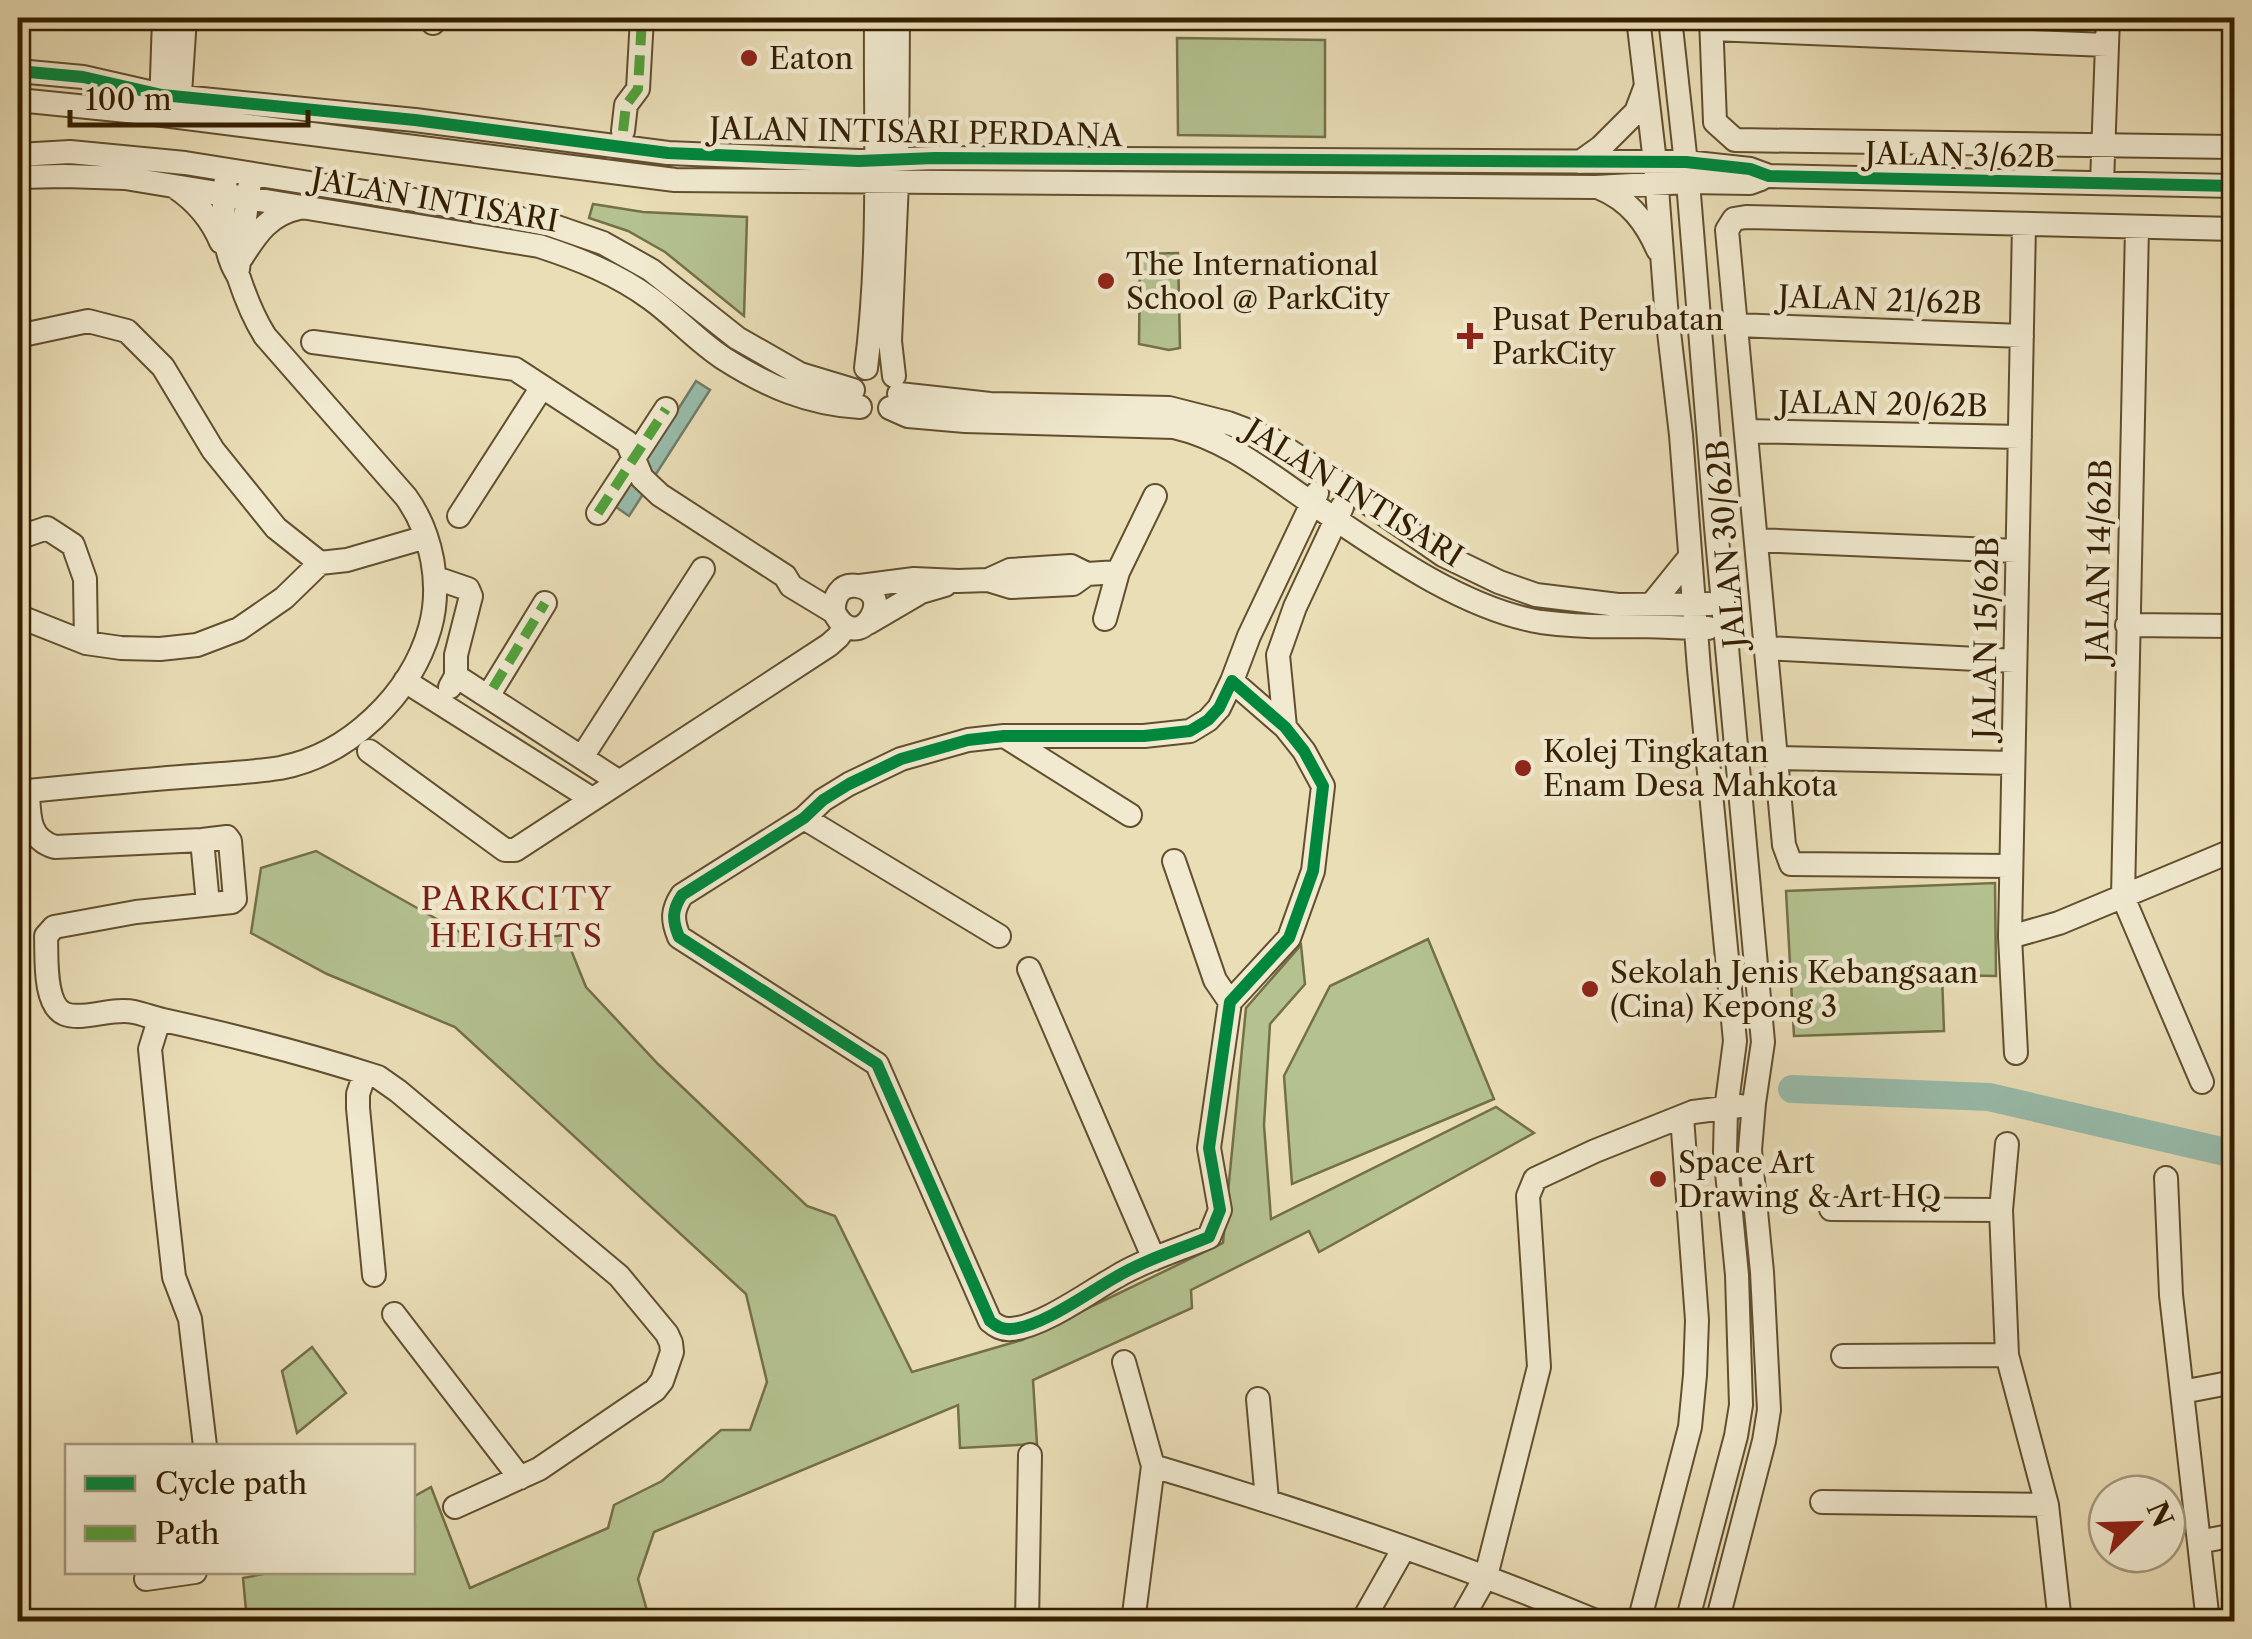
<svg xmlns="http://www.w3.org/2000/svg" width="2252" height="1639" font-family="'Libre Caslon Text',serif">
	<rect width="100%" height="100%" fill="#eadeb7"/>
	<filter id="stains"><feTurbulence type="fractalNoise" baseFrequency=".002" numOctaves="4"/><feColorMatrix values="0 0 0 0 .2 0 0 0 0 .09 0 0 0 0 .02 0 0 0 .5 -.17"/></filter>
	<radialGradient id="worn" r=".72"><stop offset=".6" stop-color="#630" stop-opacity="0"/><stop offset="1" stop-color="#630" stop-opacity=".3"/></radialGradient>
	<path fill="#b4c290" stroke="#747048" stroke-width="2.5" d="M 1177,38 L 1325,40 L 1325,137 L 1178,135 Z
		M 593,204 L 643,212 L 747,217 L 744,316 L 665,252 L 628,231 L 589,218 Z
		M 1178,253 L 1180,348 L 1169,350 L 1139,344 L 1140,254 Z
		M 316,851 L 481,944 L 565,935 L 586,987 L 658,1064 L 807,1206 L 835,1216 L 912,1372 L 1022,1340 L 1223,1243 L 1246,1008 L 1301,945 L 1305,984 L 1270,1024 L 1264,1125 L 1271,1219 L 1496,1107 L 1534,1133 L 1319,1252 L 1309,1231 L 1191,1290 L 1192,1308 L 1033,1380 L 1037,1444 L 960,1448 L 958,1405 L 654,1532 L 638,1579 L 650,1621 L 247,1621 L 243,1578 L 273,1572 L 412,1572 L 413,1530 L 415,1526 L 413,1519 L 413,1497 L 431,1487 L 470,1588 L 608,1528 L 614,1505 L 662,1481 L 721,1430 L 750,1430 L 767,1382 L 746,1294 L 455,1027 L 327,974 L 251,933 L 261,868 Z
		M 1995,883 L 1996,976 L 1942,975 L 1944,1031 L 1794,1036 L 1786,891 Z
		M 1428,939 L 1494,1099 L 1292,1184 L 1284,1076 L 1330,986 Z
		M 312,1347 L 346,1393 L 297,1433 L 282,1371 Z"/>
	<path fill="#98bcab" stroke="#707d67" stroke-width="2.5" d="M 696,381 L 710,390 L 629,516 L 616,507 Z"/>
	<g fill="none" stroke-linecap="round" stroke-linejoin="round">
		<path stroke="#98bcab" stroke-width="28" d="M 1792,1089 L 1989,1097 L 2234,1154"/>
		<defs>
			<path id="minor" d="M 433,18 L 433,23
				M 1638,18 L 1655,162 L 1666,306 L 1681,435 L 1699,669 L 1735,1041 L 1726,1110 L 1725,1152 L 1737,1275 L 1741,1405 L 1736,1436 L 1687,1622
				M 1670,18 L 1688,182 L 1716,527 L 1763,1042 L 1754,1103 L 1750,1150 L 1762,1272 L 1769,1410 L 1764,1441 L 1717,1622
				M 1711,18 L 1715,122 L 1735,140 L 2234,147
				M 1712,29 L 2107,45
				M 18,71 L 83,77 L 162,95 L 415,120 L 668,153 L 859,161 L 935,158 L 1686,162 L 1750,169 L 1769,176 L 2234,186
				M 18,100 L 147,113 L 675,180 L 1596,187 L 1688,182 L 1750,183 L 1761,179
				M 161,108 L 164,18
				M 179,109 L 185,18
				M 623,131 L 626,105 L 638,89 L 642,18
				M 18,155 L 70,152 L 185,163 L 477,210 L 551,225 L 603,243 L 651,270 L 737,338 L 800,374 L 853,390
				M 1580,162 L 1601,147 L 1636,112 L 1645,88
				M 18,177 L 65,176 L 125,178 L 539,246 C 579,259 617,274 651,299 C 676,317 697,341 723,358 C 767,386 808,404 860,407
				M 2102,183 L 2108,18
				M 175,187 C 196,201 211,218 221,242
				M 1600,188 C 1629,200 1646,222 1658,250
				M 2137,227 L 2123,897 L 2202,1082
				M 242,257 C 257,233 270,214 299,208
				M 238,269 L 250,182
				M 1737,325 L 2022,336
				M 18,336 L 88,321 L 127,331 L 163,367 L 213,450 L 276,528 L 320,563
				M 313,342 L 515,369 L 627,442 L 642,478 L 660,495 L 785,576 L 791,586 L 834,612 C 858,659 899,592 857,586 C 840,583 833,598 834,612
				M 866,368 C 881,252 875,134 876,18
				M 894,376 L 890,341 L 897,182 L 898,18
				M 899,394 L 990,404 L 1169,408 L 1228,423 L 1273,440 L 1349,490 L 1443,555 L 1499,582 L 1536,595 L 1618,605 L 1710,604
				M 890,408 L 908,416 L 965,421 L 1174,427 C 1227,439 1269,474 1313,504 C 1378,548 1462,609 1541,622 C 1571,626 1602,627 1632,626 C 1657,626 1683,628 1708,628
				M 1746,431 L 2020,437
				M 598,513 L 666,409
				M 459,516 L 542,387
				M 18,538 L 47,528 L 73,545 L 85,579 L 86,643
				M 1756,540 L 2017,551
				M 1087,574 L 1073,584 L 1011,587 L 988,580 L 1010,570 L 1071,566 L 1087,574 L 1118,572
				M 436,578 L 468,589 L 471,596 L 456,655 L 456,676 L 450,687
				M 860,586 L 914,579 L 958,581 L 988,580
				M 1651,605 L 1689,558
				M 18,616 L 86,643 L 121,648 L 160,649 L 197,645 L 239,629 L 284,598 L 320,563 L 347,560 L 426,537
				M 1105,619 L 1118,572 L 1155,496
				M 868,623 L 921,592 L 945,585
				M 2127,625 L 2234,626
				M 1766,648 L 2015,661
				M 456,676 L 618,781
				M 405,681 L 592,799
				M 1232,681 L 1285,727 L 1304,751 L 1323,786 L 1313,871 L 1289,938 L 1230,1002 L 1209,1148 L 1220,1210 L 1209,1237 C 1178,1250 1144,1260 1116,1277 C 1089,1292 1042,1327 1011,1329 C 1002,1330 996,1326 990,1321 L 877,1064 L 679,937 C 672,920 672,910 682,895 L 804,818 L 823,800 L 849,784 L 901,759 L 968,740 L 1004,736 L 1144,736 L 1190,731 L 1208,720 L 1219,708 Z
				M 1232,681 L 1249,636 L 1317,493
				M 493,688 L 545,603
				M 1285,727 L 1278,655 L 1295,607 L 1342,507
				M 1006,737 L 1130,815
				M 369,751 L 505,850 L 515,850 L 829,645 L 838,637 L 846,626
				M 582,757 L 703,569
				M 1776,758 L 2013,763
				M 18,789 L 28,791 C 79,786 130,781 181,777 C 214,774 248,773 280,768 C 349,755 411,695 430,628 C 442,585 432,533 406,497 L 265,336 C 253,317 246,299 239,278 C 237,273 234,269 232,264 C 220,234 223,201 227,170
				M 28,791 C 29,816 28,839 55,847 L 202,840 L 227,837 L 230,841 L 235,899 L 232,902 L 136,912 L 54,927 L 46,936 C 47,956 43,1005 65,1014 C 83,1021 113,1007 134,1012 C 144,1014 153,1018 163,1020 C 236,1036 307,1054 378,1077 L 398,1091 L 619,1276 L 667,1334 L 671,1343 L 672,1352 L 662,1381 L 655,1390 L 539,1469 L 455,1507
				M 804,818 L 999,936
				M 202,840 L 208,904
				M 1174,861 L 1215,980 L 1230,1002
				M 2011,866 L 1791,864 L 1784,845 L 1727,230 L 1734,219 L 1746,217 L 2234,229
				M 2010,937 L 2059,923 L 2234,850
				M 1029,969 L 1154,1259
				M 159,1020 L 150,1049 L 164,1187 L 174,1277 L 190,1319 L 205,1446
				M 2016,1053 L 2010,937 L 2024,224
				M 365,1073 L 358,1094 L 358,1108 L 374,1275
				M 2007,1144 L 2001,1210 L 2007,1355 L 2047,1505 L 2060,1622
				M 2166,1178 L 2171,1295 L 2208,1622
				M 1831,1209 L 2001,1210
				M 394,1314 L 520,1478
				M 1843,1356 L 2007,1355
				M 1124,1362 L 1153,1466 L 1133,1622
				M 2182,1392 L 2234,1382
				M 1258,1399 L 1267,1500
				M 1153,1466 C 1304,1511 1453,1561 1598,1622
				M 1822,1502 L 2047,1505
				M 2199,1542 L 2234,1535
				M 146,1579 L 195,1572
				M 1027,1622 L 1030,1455
				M 1362,1622 L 1404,1548
				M 1460,1622 L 1486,1576 L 1539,1367 L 1528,1196 L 1535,1179 L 1595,1151 L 1693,1112 L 1740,1106
				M 1639,1622 L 1690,1427 L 1695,1375 L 1697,1320 L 1682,1117"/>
		</defs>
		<use href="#minor" stroke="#624f2e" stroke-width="26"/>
		<use href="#minor" stroke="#f1ead0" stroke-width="22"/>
		<path stroke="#53a23c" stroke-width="10" stroke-dasharray="20 10" stroke-linecap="butt" d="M 433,18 L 433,23
			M 623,131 L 626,105 L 638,89 L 642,18
			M 598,513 L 666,409
			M 493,688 L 545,603"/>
		<defs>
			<path id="cycleway" d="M 18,71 L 83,77 L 162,95 L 415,120 L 668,153 L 859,161 L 935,158 L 1686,162 L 1750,169 L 1769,176 L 2234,186
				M 1232,681 L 1285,727 L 1304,751 L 1323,786 L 1313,871 L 1289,938 L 1230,1002 L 1209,1148 L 1220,1210 L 1209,1237 C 1178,1250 1144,1260 1116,1277 C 1089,1292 1042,1327 1011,1329 C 1002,1330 996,1326 990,1321 L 877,1064 L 679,937 C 672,920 672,910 682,895 L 804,818 L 823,800 L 849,784 L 901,759 L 968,740 L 1004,736 L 1144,736 L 1190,731 L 1208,720 L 1219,708 Z"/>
		</defs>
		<use href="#cycleway" stroke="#f1ead0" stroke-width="19"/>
		<use href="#cycleway" stroke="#00873e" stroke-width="12"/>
	</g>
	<g fill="#8f2418" stroke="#f1ead0" stroke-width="4">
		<circle cx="749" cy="58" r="10"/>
		<circle cx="1106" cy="281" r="10"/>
		<path d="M1465 321h10v10h10v10h-10v10h-10v-10h-10v-10h10z"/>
		<circle cx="1523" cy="768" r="10"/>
		<circle cx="1590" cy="989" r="10"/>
		<circle cx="1658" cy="1179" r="10"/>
	</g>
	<g text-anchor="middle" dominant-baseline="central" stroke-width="9" stroke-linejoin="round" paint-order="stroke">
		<g font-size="30" fill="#341f00" stroke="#f1ead0" text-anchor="start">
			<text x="769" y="58">Eaton</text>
			<text x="1126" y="264">The International<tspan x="1126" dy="34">School @ ParkCity</tspan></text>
			<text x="1492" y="319">Pusat Perubatan<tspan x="1492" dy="34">ParkCity</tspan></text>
			<text x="1543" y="751">Kolej Tingkatan<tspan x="1543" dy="34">Enam Desa Mahkota</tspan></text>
			<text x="1610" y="972">Sekolah Jenis Kebangsaan<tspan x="1610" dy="34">(Cina) Kepong 3</tspan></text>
			<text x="1678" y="1162">Space Art<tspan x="1678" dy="34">Drawing &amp; Art HQ</tspan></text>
		</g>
		<g font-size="30" fill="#341f00" stroke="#f1ead0">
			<text transform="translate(916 132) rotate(1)">JALAN INTISARI PERDANA</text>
			<text transform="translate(1960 155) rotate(1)">JALAN 3/62B</text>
			<text transform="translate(435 200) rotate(10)">JALAN INTISARI</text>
			<text transform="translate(1880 300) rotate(2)">JALAN 21/62B</text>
			<text transform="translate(1883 404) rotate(1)">JALAN 20/62B</text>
			<text transform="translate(1354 493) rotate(32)">JALAN INTISARI</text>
			<text transform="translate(1726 544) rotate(-95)">JALAN 30/62B</text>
			<text transform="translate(2099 561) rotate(-89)">JALAN 14/62B</text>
			<text transform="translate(1986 638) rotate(-89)">JALAN 15/62B</text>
		</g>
		<g font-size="32" letter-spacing="2.5" fill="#7a1f14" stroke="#f1ead0">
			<text x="517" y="898">PARKCITY<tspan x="517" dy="37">HEIGHTS</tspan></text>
		</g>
	</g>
	<rect width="2252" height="1639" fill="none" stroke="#eadeb7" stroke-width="60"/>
	<rect x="20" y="20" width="2212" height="1599" fill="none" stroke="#341f00" stroke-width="5"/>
	<rect x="30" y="30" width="2192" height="1579" fill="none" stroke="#341f00" stroke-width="2.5"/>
	<rect x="65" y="1444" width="350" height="130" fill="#f1ead0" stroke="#a5997d" stroke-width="2.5"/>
	<rect x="85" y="1476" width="50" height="15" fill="#00873e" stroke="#a5997d" stroke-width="2.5"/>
	<text x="155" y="1494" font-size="30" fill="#341f00">Cycle path</text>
	<rect x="85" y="1526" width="50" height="15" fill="#53a23c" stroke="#a5997d" stroke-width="2.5"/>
	<text x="155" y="1544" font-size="30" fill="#341f00">Path</text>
	<g transform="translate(2137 1524) rotate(67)"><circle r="48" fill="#f1ead0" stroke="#a5997d" stroke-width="2.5"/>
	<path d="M0-8L18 38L0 25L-18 38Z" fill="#8f2418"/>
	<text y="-15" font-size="28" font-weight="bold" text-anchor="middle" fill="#341f00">N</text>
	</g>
	<path d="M70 110v15h238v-15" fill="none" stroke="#341f00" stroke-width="5"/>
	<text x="85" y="110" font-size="30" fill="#341f00" stroke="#f1ead0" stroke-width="8" paint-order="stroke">100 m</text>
	<rect width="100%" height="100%" filter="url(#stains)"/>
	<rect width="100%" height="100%" fill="url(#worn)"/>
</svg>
